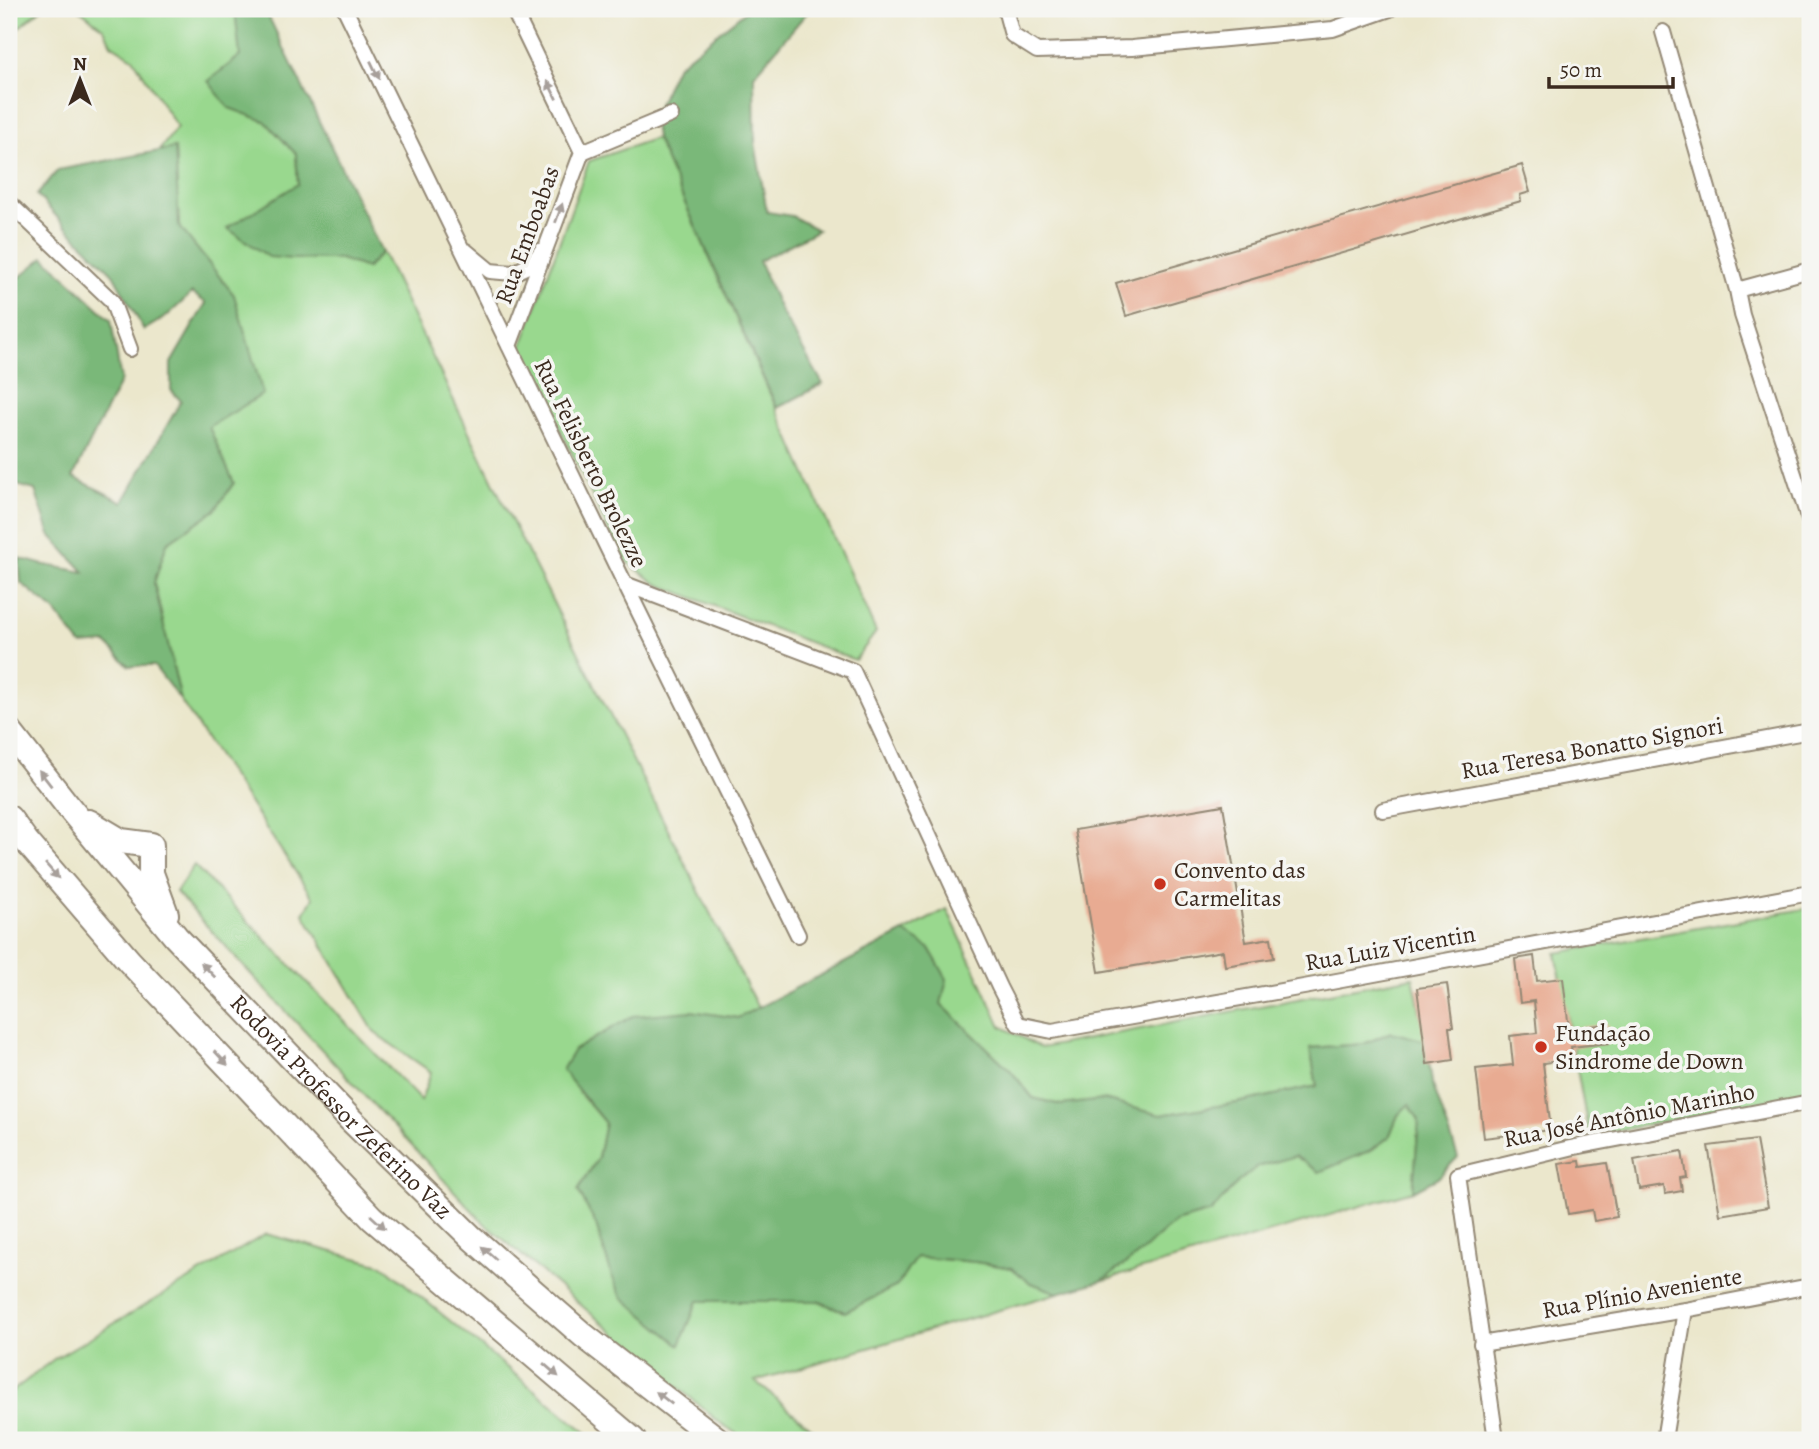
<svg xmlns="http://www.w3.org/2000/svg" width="1819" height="1449" font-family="Alegreya,serif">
	<rect width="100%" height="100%" fill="#f6f6f2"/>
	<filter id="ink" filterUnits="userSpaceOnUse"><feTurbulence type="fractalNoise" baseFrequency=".0143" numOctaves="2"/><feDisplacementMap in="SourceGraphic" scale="14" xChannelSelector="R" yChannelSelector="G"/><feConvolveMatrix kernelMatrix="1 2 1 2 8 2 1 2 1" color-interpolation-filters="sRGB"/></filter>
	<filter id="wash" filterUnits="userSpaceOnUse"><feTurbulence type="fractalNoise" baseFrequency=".00686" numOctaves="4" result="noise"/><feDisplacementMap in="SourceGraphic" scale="28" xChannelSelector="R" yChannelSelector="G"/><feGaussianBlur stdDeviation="1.57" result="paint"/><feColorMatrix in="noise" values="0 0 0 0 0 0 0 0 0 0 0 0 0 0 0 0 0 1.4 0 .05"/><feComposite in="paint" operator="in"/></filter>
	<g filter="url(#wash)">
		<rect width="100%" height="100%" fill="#ebe7cc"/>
		<path fill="#99d88e" stroke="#6a8156" stroke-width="2" d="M 9,9 L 41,9 L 9,36 Z
			M 79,9 L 235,9 L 240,56 L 209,81 L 229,108 L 265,121 L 296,154 L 298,185 L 228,228 L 292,259 L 340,259 L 367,268 L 382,252 L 511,519 L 758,1008 L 738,1018 L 691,1011 L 579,1093 L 605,1123 L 598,1158 L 578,1190 L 596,1225 L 612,1276 L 622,1297 L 697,1301 L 818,1301 L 845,1312 L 897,1286 L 916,1257 L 975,1262 L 1012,1268 L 1029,1282 L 1058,1293 L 755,1381 L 826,1440 L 746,1440 L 719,1422 L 484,1223 L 236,958 L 176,892 L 194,865 L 421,1101 L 431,1072 L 375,1033 L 304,914 L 313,898 L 181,701 L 154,583 L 167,543 L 215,510 L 208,427 L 234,295 L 179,226 L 175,148 L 159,151 L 177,127 L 133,58 L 111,44 L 104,29 Z
			M 656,138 L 876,632 L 855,660 L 657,584 L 622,558 L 521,348 L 589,161 Z
			M 1810,908 L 1810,1016 L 1803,1018 L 1810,1057 L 1810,1095 L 1729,1111 L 1589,1135 L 1556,953 Z
			M 947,909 L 1001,1026 L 1041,1048 L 1413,977 L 1426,1041 L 1391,1032 L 1364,1044 L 1310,1048 L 1317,1086 L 1237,1103 L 1160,1115 L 1104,1100 L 1061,1105 L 1033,1098 L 1011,1071 L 941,1004 L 904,932 Z
			M 1409,1103 L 1419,1120 L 1413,1191 L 1101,1281 L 1135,1257 L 1175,1222 L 1211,1212 L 1238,1182 L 1257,1167 L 1295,1156 L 1371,1150 L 1389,1137 L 1398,1115 Z
			M 266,1234 L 382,1265 L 595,1440 L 9,1440 L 9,1394 L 54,1359 Z"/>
		<path fill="#7ab879" stroke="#5a714c" stroke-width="2" d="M 235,9 L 265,9 L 382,252 L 367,268 L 340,259 L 292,259 L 269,257 L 227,228 L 298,184 L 296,154 L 265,121 L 229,108 L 208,81 L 240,56 Z
			M 748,9 L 810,9 L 754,75 L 755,143 L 767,212 L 792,216 L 818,230 L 759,261 L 780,310 L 823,384 L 777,408 L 656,138 L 653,116 L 676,67 Z
			M 175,148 L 179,226 L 234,295 L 263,394 L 209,427 L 234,483 L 215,510 L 167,543 L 154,583 L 181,701 L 154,666 L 129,666 L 106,643 L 81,645 L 54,610 L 21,583 L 19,558 L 40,564 L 84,572 L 50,535 L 35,490 L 17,485 L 15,456 L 9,447 L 9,286 L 44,257 L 111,320 L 121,380 L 73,477 L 123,502 L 181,401 L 171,390 L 171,363 L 206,303 L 192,293 L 167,316 L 144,330 L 113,274 L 67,228 L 37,195 L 58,170 Z
			M 904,932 L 929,948 L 947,979 L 941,1004 L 1011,1071 L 1033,1098 L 1061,1105 L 1104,1100 L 1160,1115 L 1237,1103 L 1317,1086 L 1310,1048 L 1364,1044 L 1391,1032 L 1426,1041 L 1432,1083 L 1458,1157 L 1438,1178 L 1413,1191 L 1419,1120 L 1409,1104 L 1398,1115 L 1389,1137 L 1371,1150 L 1319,1172 L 1295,1156 L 1257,1167 L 1238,1182 L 1211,1212 L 1175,1222 L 1135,1257 L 1101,1281 L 1058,1293 L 1029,1282 L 1012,1268 L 975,1262 L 916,1257 L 897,1286 L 845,1312 L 818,1301 L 698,1301 L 680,1345 L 622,1297 L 612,1276 L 596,1225 L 578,1190 L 598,1158 L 605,1123 L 562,1070 L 574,1050 L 633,1016 L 691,1011 L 738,1018 Z"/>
		<g id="blocks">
			<path fill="#e8ab92" d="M 1522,165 L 1530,192 L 1520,195 L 1521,201 L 1126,316 L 1116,283 Z
				M 1223,805 L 1246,942 L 1271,938 L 1274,958 L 1225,966 L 1223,951 L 1099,972 L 1075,830 Z
				M 1534,956 L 1537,981 L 1563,978 L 1569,1029 L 1607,1024 L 1609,1043 L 1571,1047 L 1573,1059 L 1543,1063 L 1551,1130 L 1484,1138 L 1476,1069 L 1513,1065 L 1510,1036 L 1537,1033 L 1534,1001 L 1520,1003 L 1515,959 Z
				M 1447,984 L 1453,1028 L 1449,1028 L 1453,1060 L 1427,1064 L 1417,988 Z
				M 1756,1140 L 1768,1207 L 1720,1215 L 1708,1146 Z
				M 1682,1151 L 1686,1177 L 1680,1178 L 1682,1191 L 1665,1194 L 1664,1186 L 1639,1190 L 1634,1160 Z
				M 1580,1161 L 1581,1167 L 1607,1163 L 1617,1217 L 1594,1221 L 1592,1210 L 1568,1214 L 1559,1164 Z"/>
		</g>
	</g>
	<g filter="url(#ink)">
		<use href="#blocks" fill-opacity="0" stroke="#938875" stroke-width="2"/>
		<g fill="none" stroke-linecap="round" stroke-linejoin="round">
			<defs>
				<path id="minor" d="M 345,9 L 625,584 L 798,935
					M 513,9 L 582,152
					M 1005,9 L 1012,35 L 1037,51 L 1132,48 L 1333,29 L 1390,9
					M 1663,32 L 1737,290 L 1742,315 L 1810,523
					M 9,203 L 112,301 L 130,349
					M 466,251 L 490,271 L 513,273 L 532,264 L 542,250
					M 1737,290 L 1810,270
					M 509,346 L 582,152 L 671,115
					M 625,584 L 853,671 L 999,987 L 1018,1024 L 1052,1031 L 1315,985 L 1810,893
					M 1383,810 L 1810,731
					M 1481,1344 L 1685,1310 L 1810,1286
					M 1496,1440 L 1458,1175 L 1570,1148 L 1810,1102
					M 1664,1440 L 1685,1310"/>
				<g id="motorway">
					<path id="s1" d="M 9,731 L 71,810 L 176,937 L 351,1120 L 472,1238 L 583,1335 L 718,1440"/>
					<path d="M 9,818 L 26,841 L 129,961 L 372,1218 L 633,1440"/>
					<path d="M 89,822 L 121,841 L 151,845 L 151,873 L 166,914"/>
				</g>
			</defs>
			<use href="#minor" stroke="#938875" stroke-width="18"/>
			<use href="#motorway" stroke="#938875" stroke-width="28"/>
			<use href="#minor" stroke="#fff" stroke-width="14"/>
			<use href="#motorway" stroke="#fff" stroke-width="24"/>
		</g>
		<defs><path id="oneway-solid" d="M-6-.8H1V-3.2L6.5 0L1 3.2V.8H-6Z" transform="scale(1.75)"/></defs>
		<g fill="#a79f9a">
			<use href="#oneway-solid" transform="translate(375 70) rotate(64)"/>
			<use href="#oneway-solid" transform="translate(552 90) rotate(-116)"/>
			<use href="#oneway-solid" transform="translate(559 213) rotate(-70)"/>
			<use href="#oneway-solid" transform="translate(45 778) rotate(-128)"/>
			<use href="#oneway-solid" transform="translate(52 871) rotate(49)"/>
			<use href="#oneway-solid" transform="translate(208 970) rotate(-134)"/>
			<use href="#oneway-solid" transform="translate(221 1058) rotate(47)"/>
			<use href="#oneway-solid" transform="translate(378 1222) rotate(42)"/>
			<use href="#oneway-solid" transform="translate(489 1253) rotate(-139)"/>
			<use href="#oneway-solid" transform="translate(551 1370) rotate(41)"/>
			<use href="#oneway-solid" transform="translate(664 1398) rotate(-142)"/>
		</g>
	</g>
	<g fill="#c8321e" stroke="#f6f6f2" stroke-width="2.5">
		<circle cx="1160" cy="884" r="7"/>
		<circle cx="1541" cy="1047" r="7"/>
	</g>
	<g text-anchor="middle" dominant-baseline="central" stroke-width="7" stroke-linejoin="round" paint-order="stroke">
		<g font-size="24" fill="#3b2a1e" stroke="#f6f6f2">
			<text transform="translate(527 235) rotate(-70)">Rua Emboabas</text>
			<text transform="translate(591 463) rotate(64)">Rua Felisberto Brolezze</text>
			<text transform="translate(1592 748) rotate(-10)">Rua Teresa Bonatto Signori</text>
			<text transform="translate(1390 948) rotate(-10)">Rua Luiz Vicentin</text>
			<text stroke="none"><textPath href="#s1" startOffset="502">Rodovia Professor Zeferino Vaz</textPath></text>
			<text transform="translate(1629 1115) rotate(-11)">Rua José Antônio Marinho</text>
			<text transform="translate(1642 1293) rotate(-10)">Rua Plínio Aveniente</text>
		</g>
		<g font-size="24" fill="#3b2a1e" stroke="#f6f6f2" text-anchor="start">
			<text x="1174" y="870">Convento das<tspan x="1174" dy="28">Carmelitas</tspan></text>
			<text x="1555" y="1033">Fundação<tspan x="1555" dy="28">Sindrome de Down</tspan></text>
		</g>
	</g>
	<rect width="1819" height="1449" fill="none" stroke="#f6f6f2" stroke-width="35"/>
	<g transform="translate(80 80)" stroke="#f6f6f2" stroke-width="5" paint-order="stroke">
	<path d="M0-5L12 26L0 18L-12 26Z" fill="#3b2a1e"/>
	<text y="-10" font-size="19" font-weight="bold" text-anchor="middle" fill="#3b2a1e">N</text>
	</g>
	<path d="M1549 77v10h124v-10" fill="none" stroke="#3b2a1e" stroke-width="3.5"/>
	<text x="1560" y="77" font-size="21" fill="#3b2a1e" stroke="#f6f6f2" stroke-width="5" paint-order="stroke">50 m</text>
</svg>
